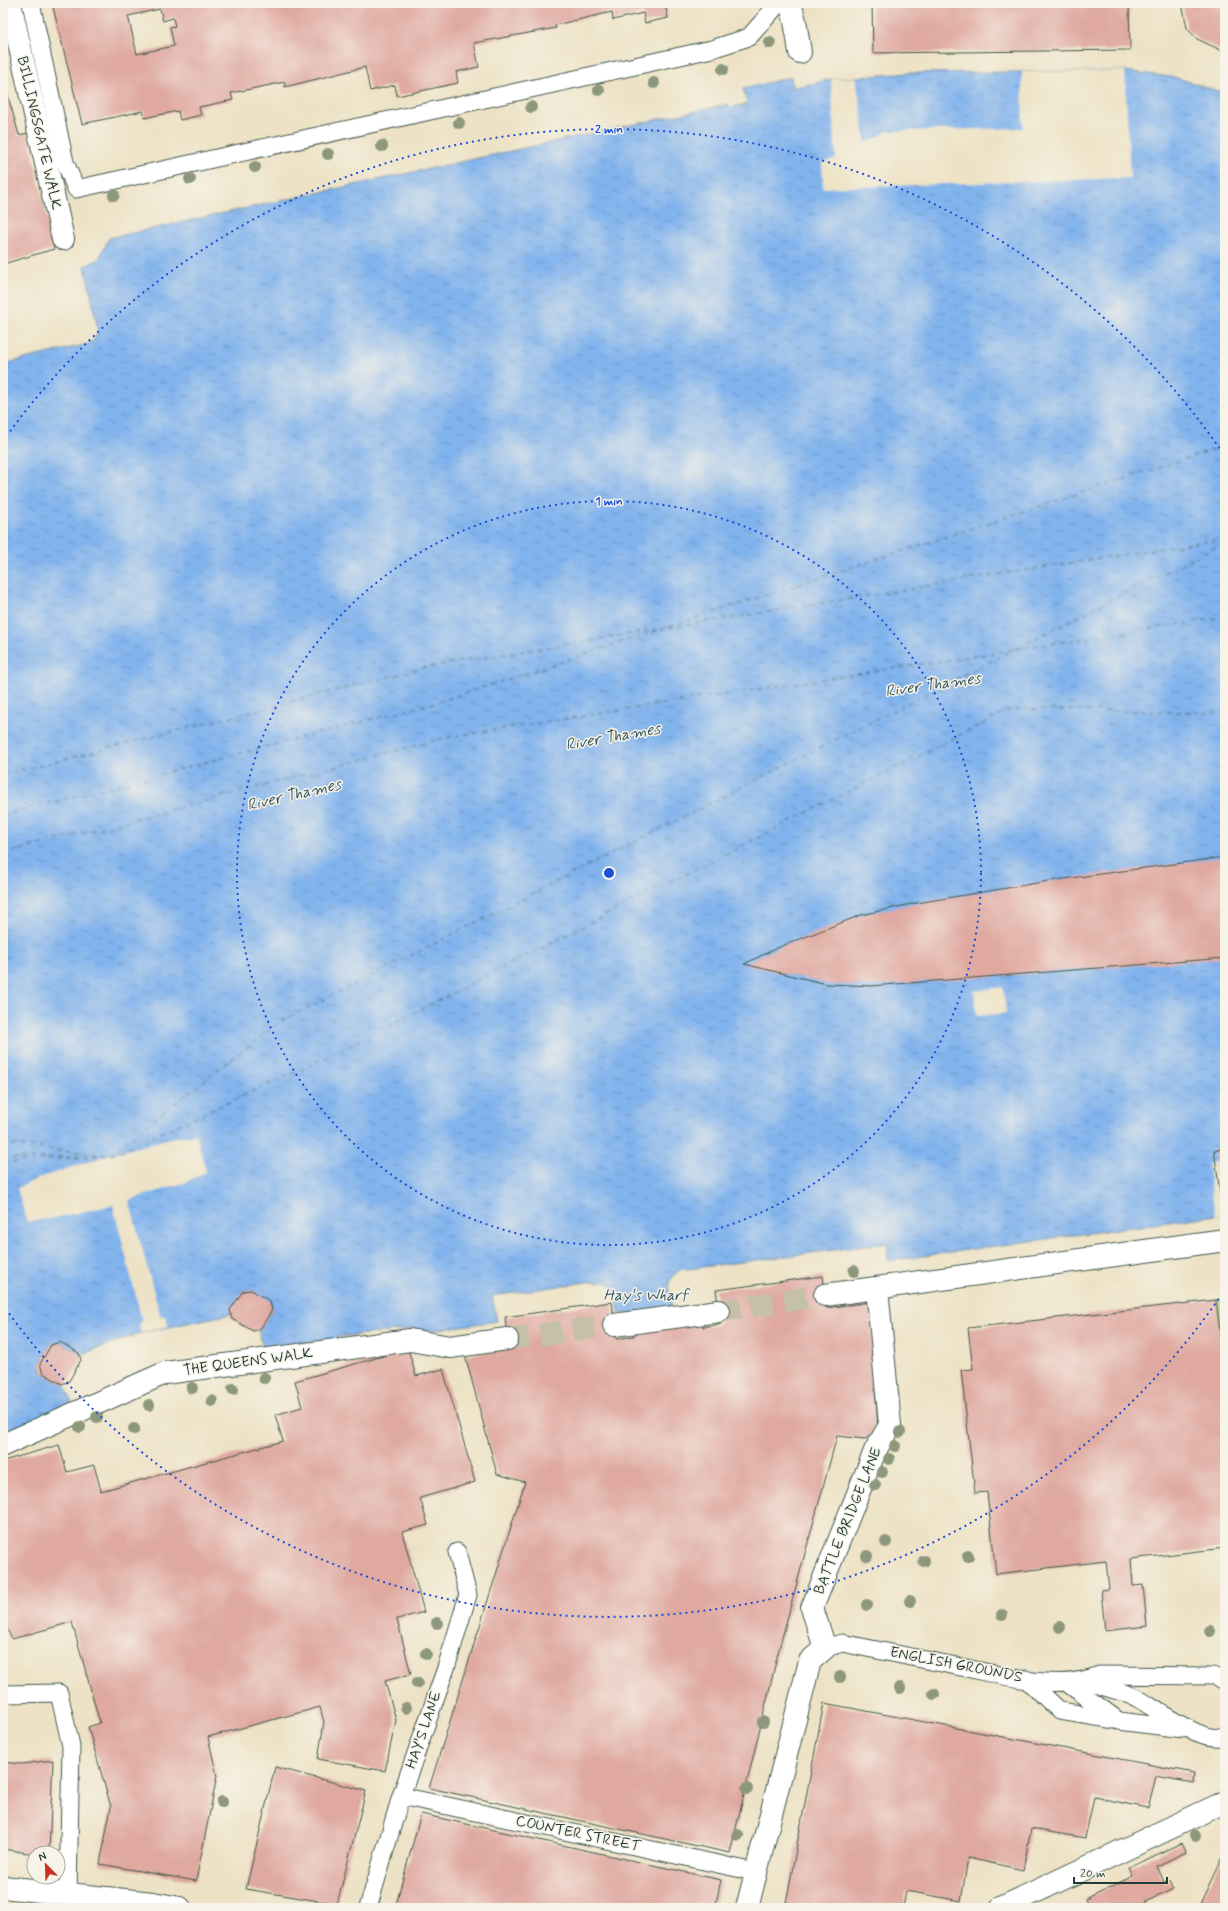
<svg xmlns="http://www.w3.org/2000/svg" width="1228" height="1911" font-family="Mynerve,sans-serif">
	<defs>
		<pattern id="garden-furrows" width="10" height="10" patternUnits="userSpaceOnUse"><rect width="10" height="10" fill="#b3c96d"/><path d="M-1 1l2-2M0 10L10 0M9 11l2-2" fill="none" stroke="#91a45a"/></pattern>
		<pattern id="water-ripples" width="26" height="14" patternUnits="userSpaceOnUse"><rect width="26" height="14" fill="#81b3ed"/><path d="M2 4q2-2 4 0t4 0M15 11q2-2 4 0t4 0" fill="none" stroke="#6993c1"/></pattern>
	</defs>
	<rect width="100%" height="100%" fill="#f7f3e8"/>
	<filter id="ink" filterUnits="userSpaceOnUse"><feTurbulence type="fractalNoise" baseFrequency=".025" numOctaves="2"/><feDisplacementMap in="SourceGraphic" scale="8" xChannelSelector="R" yChannelSelector="G"/><feConvolveMatrix kernelMatrix="1 2 1 2 8 2 1 2 1" color-interpolation-filters="sRGB"/></filter>
	<filter id="wash" filterUnits="userSpaceOnUse"><feTurbulence type="fractalNoise" baseFrequency=".012" numOctaves="4" result="noise"/><feDisplacementMap in="SourceGraphic" scale="16" xChannelSelector="R" yChannelSelector="G"/><feGaussianBlur stdDeviation="0.9" result="paint"/><feColorMatrix in="noise" values="0 0 0 0 0 0 0 0 0 0 0 0 0 0 0 0 0 1.4 0 .05"/><feComposite in="paint" operator="in"/></filter>
	<g filter="url(#wash)">
		<rect width="100%" height="100%" fill="#ede2c5"/>
		<path fill="url(#garden-furrows)" stroke="#698350" d="M 1225,1299 L 1225,1340 L 1221,1340 L 1216,1300 Z"/>
		<path fill="url(#water-ripples)" stroke="#507890" d="M 1125,71 L 1177,78 L 1225,93 L 1225,1214 L 888,1261 L 887,1243 L 680,1270 C 664,1280 669,1290 672,1306 C 655,1313 637,1316 619,1313 C 615,1288 616,1279 587,1282 L 492,1296 L 497,1321 L 419,1332 L 417,1329 L 337,1337 L 338,1339 L 263,1348 L 258,1330 L 260,1329 L 272,1310 L 270,1301 L 251,1290 L 243,1291 L 231,1314 L 141,1333 L 80,1355 L 79,1353 L 60,1342 L 51,1345 L 40,1364 L 43,1373 L 62,1384 L 64,1383 L 72,1403 L 3,1434 L 3,364 L 88,344 L 94,340 L 98,330 L 85,266 L 99,259 L 109,238 L 728,104 L 729,108 L 747,104 L 743,89 L 791,77 L 793,88 L 831,79 L 909,73 Z"/>
		<path fill="#ede2c5" d="M 1125,71 L 1130,178 L 823,188 L 822,163 L 836,158 L 831,79 L 856,77 L 866,143 L 889,131 L 1023,128 L 1022,72 Z
			M 1003,987 L 1006,1013 L 977,1016 L 974,991 Z
			M 196,1134 L 206,1172 L 184,1183 L 129,1200 L 160,1315 L 166,1317 L 168,1326 L 141,1333 L 139,1325 L 142,1320 L 113,1205 L 54,1218 L 27,1222 L 17,1188 L 42,1177 L 109,1155 L 171,1138 Z
			M 1225,1149 L 1225,1214 L 1215,1216 L 1208,1164 L 1216,1162 L 1214,1150 Z"/>
		<g fill="none" stroke-linecap="round" stroke-linejoin="round">
			<path stroke="#385a62" stroke-width="1" stroke-dasharray="5 4" stroke-linecap="butt" d="M 669,628 L 1225,538
				M 1016,649 L 1225,617
				M 3,775 L 427,667 L 660,629
				M 3,815 L 438,702 L 1225,446
				M 3,854 L 448,737 L 1013,650
				M 3,1144 L 105,1155
				M 111,1155 L 303,1069 L 1011,709 L 1225,713
				M 3,1159 L 109,1155 L 278,1023 L 1225,542
				M 3,1163 L 90,1157"/>
		</g>
		<g id="blocks">
			<path fill="#dfa9a0" fill-rule="evenodd" d="M 52,3 L 685,3 L 685,4 L 666,8 L 668,18 L 645,23 L 643,13 L 613,20 L 612,12 L 555,25 L 556,28 L 474,43 L 479,67 L 456,72 L 458,83 L 397,96 L 395,85 L 370,91 L 365,67 L 285,87 L 285,82 L 231,93 L 233,100 L 199,107 L 201,115 L 180,120 L 178,111 L 144,118 L 143,111 L 82,124 ZM 160,9 L 163,21 L 173,18 L 175,26 L 170,27 L 174,46 L 137,54 L 128,16 Z
				M 872,3 L 1129,3 L 1130,50 L 873,53 Z
				M 1182,3 L 1225,3 L 1225,52 L 1197,39 L 1187,28 Z
				M 3,78 L 19,135 L 28,133 L 54,249 L 3,264 Z
				M 1225,857 L 1225,958 L 871,986 L 827,984 L 744,964 L 777,948 L 861,915 L 911,904 L 1049,881 Z
				M 1225,1149 L 1225,1214 L 1223,1215 L 1214,1150 Z
				M 823,1276 L 826,1308 L 871,1302 L 878,1430 L 865,1439 L 837,1436 L 779,1649 L 730,1853 L 429,1788 L 525,1482 L 497,1474 L 465,1355 L 508,1348 L 505,1317 L 612,1302 L 616,1339 L 634,1336 L 632,1329 L 702,1319 L 703,1327 L 721,1324 L 716,1290 Z
				M 251,1290 L 270,1301 L 272,1310 L 260,1329 L 253,1331 L 232,1319 L 230,1310 L 243,1291 Z
				M 1216,1300 L 1221,1340 L 1225,1340 L 1225,1548 L 1131,1559 L 1133,1586 L 1143,1585 L 1147,1626 L 1105,1631 L 1101,1590 L 1109,1589 L 1106,1561 L 996,1574 L 987,1492 L 975,1493 L 961,1370 L 973,1369 L 968,1328 Z
				M 60,1342 L 79,1353 L 81,1360 L 69,1381 L 62,1384 L 43,1373 L 40,1364 L 51,1345 Z
				M 408,1349 L 416,1376 L 443,1369 L 475,1482 L 420,1498 L 428,1525 L 402,1532 L 424,1612 L 397,1619 L 411,1674 L 385,1681 L 396,1720 L 385,1771 L 318,1759 L 324,1722 L 320,1707 L 208,1737 L 217,1776 L 196,1881 L 100,1864 L 111,1807 L 88,1727 L 100,1723 L 72,1622 L 12,1639 L 7,1629 L 3,1631 L 3,1461 L 59,1445 L 67,1472 L 94,1465 L 101,1491 L 283,1441 L 275,1415 L 302,1407 L 295,1381 Z
				M 824,1703 L 1194,1773 L 1193,1783 L 1156,1776 L 1148,1808 L 1094,1797 L 1085,1838 L 1031,1829 L 1023,1870 L 968,1858 L 961,1901 L 906,1891 L 903,1908 L 785,1908 Z
				M 53,1760 L 49,1853 L 34,1854 L 3,1849 L 3,1762 L 22,1764 Z
				M 275,1767 L 366,1791 L 337,1904 L 246,1889 Z
				M 421,1814 L 721,1880 L 715,1908 L 398,1908 L 396,1904 Z
				M 1181,1843 L 1186,1852 L 1157,1866 L 1164,1882 L 1170,1880 L 1174,1889 L 1144,1903 L 1146,1908 L 1089,1908 L 1085,1899 L 1133,1876 L 1129,1868 Z
				M 1225,1851 L 1225,1908 L 1198,1908 Z"/>
		</g>
	</g>
	<g filter="url(#ink)">
		<use href="#blocks" fill-opacity="0" stroke="#3e564a" stroke-width="1"/>
		<g fill="none" stroke-linecap="round" stroke-linejoin="round">
			<path stroke="#c4c1a8" stroke-width="22" stroke-dasharray="22 11" stroke-linecap="butt" d="M 719,1311 L 825,1295
				M 507,1339 L 614,1325"/>
			<defs>
				<path id="lane" d="M 31,3 L 65,162 L 76,189 L 712,49 L 749,37 L 779,3
					M 825,1648 L 842,1643 C 880,1651 918,1658 956,1666 C 999,1674 1057,1693 1099,1675 L 1214,1676 L 1225,1683
					M 1026,1679 L 1060,1711 L 1115,1720
					M 1088,1680 C 1103,1689 1121,1690 1137,1698 C 1155,1708 1206,1747 1225,1735
					M 1067,1683 L 1119,1721 L 1183,1729
					M 3,1694 L 59,1693 L 71,1746 L 68,1894
					M 401,1796 L 755,1872
					M 368,1908 L 401,1796 L 446,1668 L 468,1595 L 457,1552"/>
				<path id="street" d="M 10,3 L 63,239
					M 790,3 L 795,21 L 800,52
					M 825,1295 L 1225,1240
					M 614,1325 L 719,1311
					M 3,1445 L 165,1373 L 410,1340 L 450,1347 L 507,1339
					M 747,1908 L 810,1661 L 825,1648 L 812,1608 L 875,1451 L 890,1425 L 877,1288
					M 1001,1908 L 1225,1802"/>
				<path id="primary" d="M 3,1887 L 153,1903 L 180,1908"/>
			</defs>
			<use href="#lane" stroke="#3e564a" stroke-width="19"/>
			<use href="#street" stroke="#3e564a" stroke-width="24"/>
			<use href="#primary" stroke="#3e564a" stroke-width="24"/>
			<use href="#lane" stroke="#fff" stroke-width="17"/>
			<use href="#street" stroke="#fff" stroke-width="22"/>
			<use href="#primary" stroke="#fff" stroke-width="22"/>
		</g>
		<g fill="#8c977b">
			<circle cx="770" cy="43" r="6"/>
			<circle cx="723" cy="69" r="6"/>
			<circle cx="654" cy="83" r="6"/>
			<circle cx="599" cy="90" r="6"/>
			<circle cx="531" cy="107" r="6"/>
			<circle cx="459" cy="123" r="6"/>
			<circle cx="382" cy="146" r="6"/>
			<circle cx="328" cy="154" r="6"/>
			<circle cx="255" cy="167" r="6"/>
			<circle cx="190" cy="179" r="6"/>
			<circle cx="114" cy="195" r="6"/>
			<circle cx="854" cy="1271" r="6"/>
			<circle cx="264" cy="1378" r="6"/>
			<circle cx="192" cy="1388" r="6"/>
			<circle cx="233" cy="1389" r="6"/>
			<circle cx="212" cy="1401" r="6"/>
			<circle cx="149" cy="1405" r="6"/>
			<circle cx="97" cy="1417" r="6"/>
			<circle cx="80" cy="1427" r="6"/>
			<circle cx="134" cy="1429" r="6"/>
			<circle cx="900" cy="1432" r="6"/>
			<circle cx="895" cy="1446" r="6"/>
			<circle cx="889" cy="1459" r="6"/>
			<circle cx="882" cy="1472" r="6"/>
			<circle cx="875" cy="1485" r="6"/>
			<circle cx="886" cy="1542" r="6"/>
			<circle cx="867" cy="1556" r="6"/>
			<circle cx="968" cy="1556" r="6"/>
			<circle cx="924" cy="1561" r="6"/>
			<circle cx="910" cy="1601" r="6"/>
			<circle cx="867" cy="1605" r="6"/>
			<circle cx="1002" cy="1615" r="6"/>
			<circle cx="437" cy="1623" r="6"/>
			<circle cx="1060" cy="1627" r="6"/>
			<circle cx="1210" cy="1631" r="6"/>
			<circle cx="426" cy="1654" r="6"/>
			<circle cx="840" cy="1677" r="6"/>
			<circle cx="417" cy="1683" r="6"/>
			<circle cx="900" cy="1688" r="6"/>
			<circle cx="934" cy="1694" r="6"/>
			<circle cx="406" cy="1708" r="6"/>
			<circle cx="763" cy="1722" r="6"/>
			<circle cx="747" cy="1789" r="6"/>
			<circle cx="222" cy="1802" r="6"/>
			<circle cx="738" cy="1835" r="6"/>
			<circle cx="1195" cy="1836" r="6"/>
		</g>
	</g>
	<g fill="none" stroke="#1d4ed8" stroke-width="2" stroke-dasharray="2 4">
		<circle cx="609" cy="873" r="372"/>
		<path d="M1222 1294A744 744 0 0 1 3 1305M3 441A744 744 0 0 1 1222 452"/>
	</g>
	<g text-anchor="middle" dominant-baseline="central" stroke-width="3" stroke-linejoin="round" paint-order="stroke">
		<g font-size="15" fill="#1f3d34" stroke="#f7f3e8">
			<text transform="translate(39 133) rotate(77)">BILLINGSGATE WALK</text>
			<text transform="translate(248 1362) rotate(-8)">THE QUEENS WALK</text>
			<text transform="translate(848 1521) rotate(-68)">BATTLE BRIDGE LANE</text>
			<text transform="translate(956 1665) rotate(11)">ENGLISH GROUNDS</text>
			<text transform="translate(424 1730) rotate(-71)">HAY'S LANE</text>
			<text transform="translate(578 1834) rotate(12)">COUNTER STREET</text>
		</g>
		<g font-size="16" font-style="italic" fill="#385a62" stroke="#f7f3e8">
			<text transform="translate(933 685) rotate(-8)">River Thames</text>
			<text transform="translate(613 737) rotate(-10)">River Thames</text>
			<text transform="translate(294 795) rotate(-13)">River Thames</text>
			<text x="646" y="1295">Hay's Wharf</text>
		</g>
	</g>
	<circle cx="609" cy="873" r="6" fill="#1d4ed8" stroke="#f7f3e8" stroke-width="2"/>
	<g font-size="12" text-anchor="middle" font-weight="bold" fill="#1d4ed8" stroke="#f7f3e8" stroke-width="3" stroke-linejoin="round" paint-order="stroke">
		<text x="609" y="133">2 min</text>
		<text x="609" y="505">1 min</text>
	</g>
	<rect width="1228" height="1911" fill="none" stroke="#f7f3e8" stroke-width="16"/>
	<g transform="translate(46 1865) rotate(337)"><circle r="19" fill="#f7f3e8" stroke="#a1aaa0"/>
	<path d="M0-3L7 15L0 10L-7 15Z" fill="#c8321e"/>
	<text y="-6" font-size="11" font-weight="bold" text-anchor="middle" fill="#1f3d34">N</text>
	</g>
	<path d="M1074 1877v6h93v-6" fill="none" stroke="#1f3d34" stroke-width="2"/>
	<text x="1080" y="1877" font-size="12" fill="#1f3d34" stroke="#f7f3e8" stroke-width="3" paint-order="stroke">20 m</text>
</svg>
